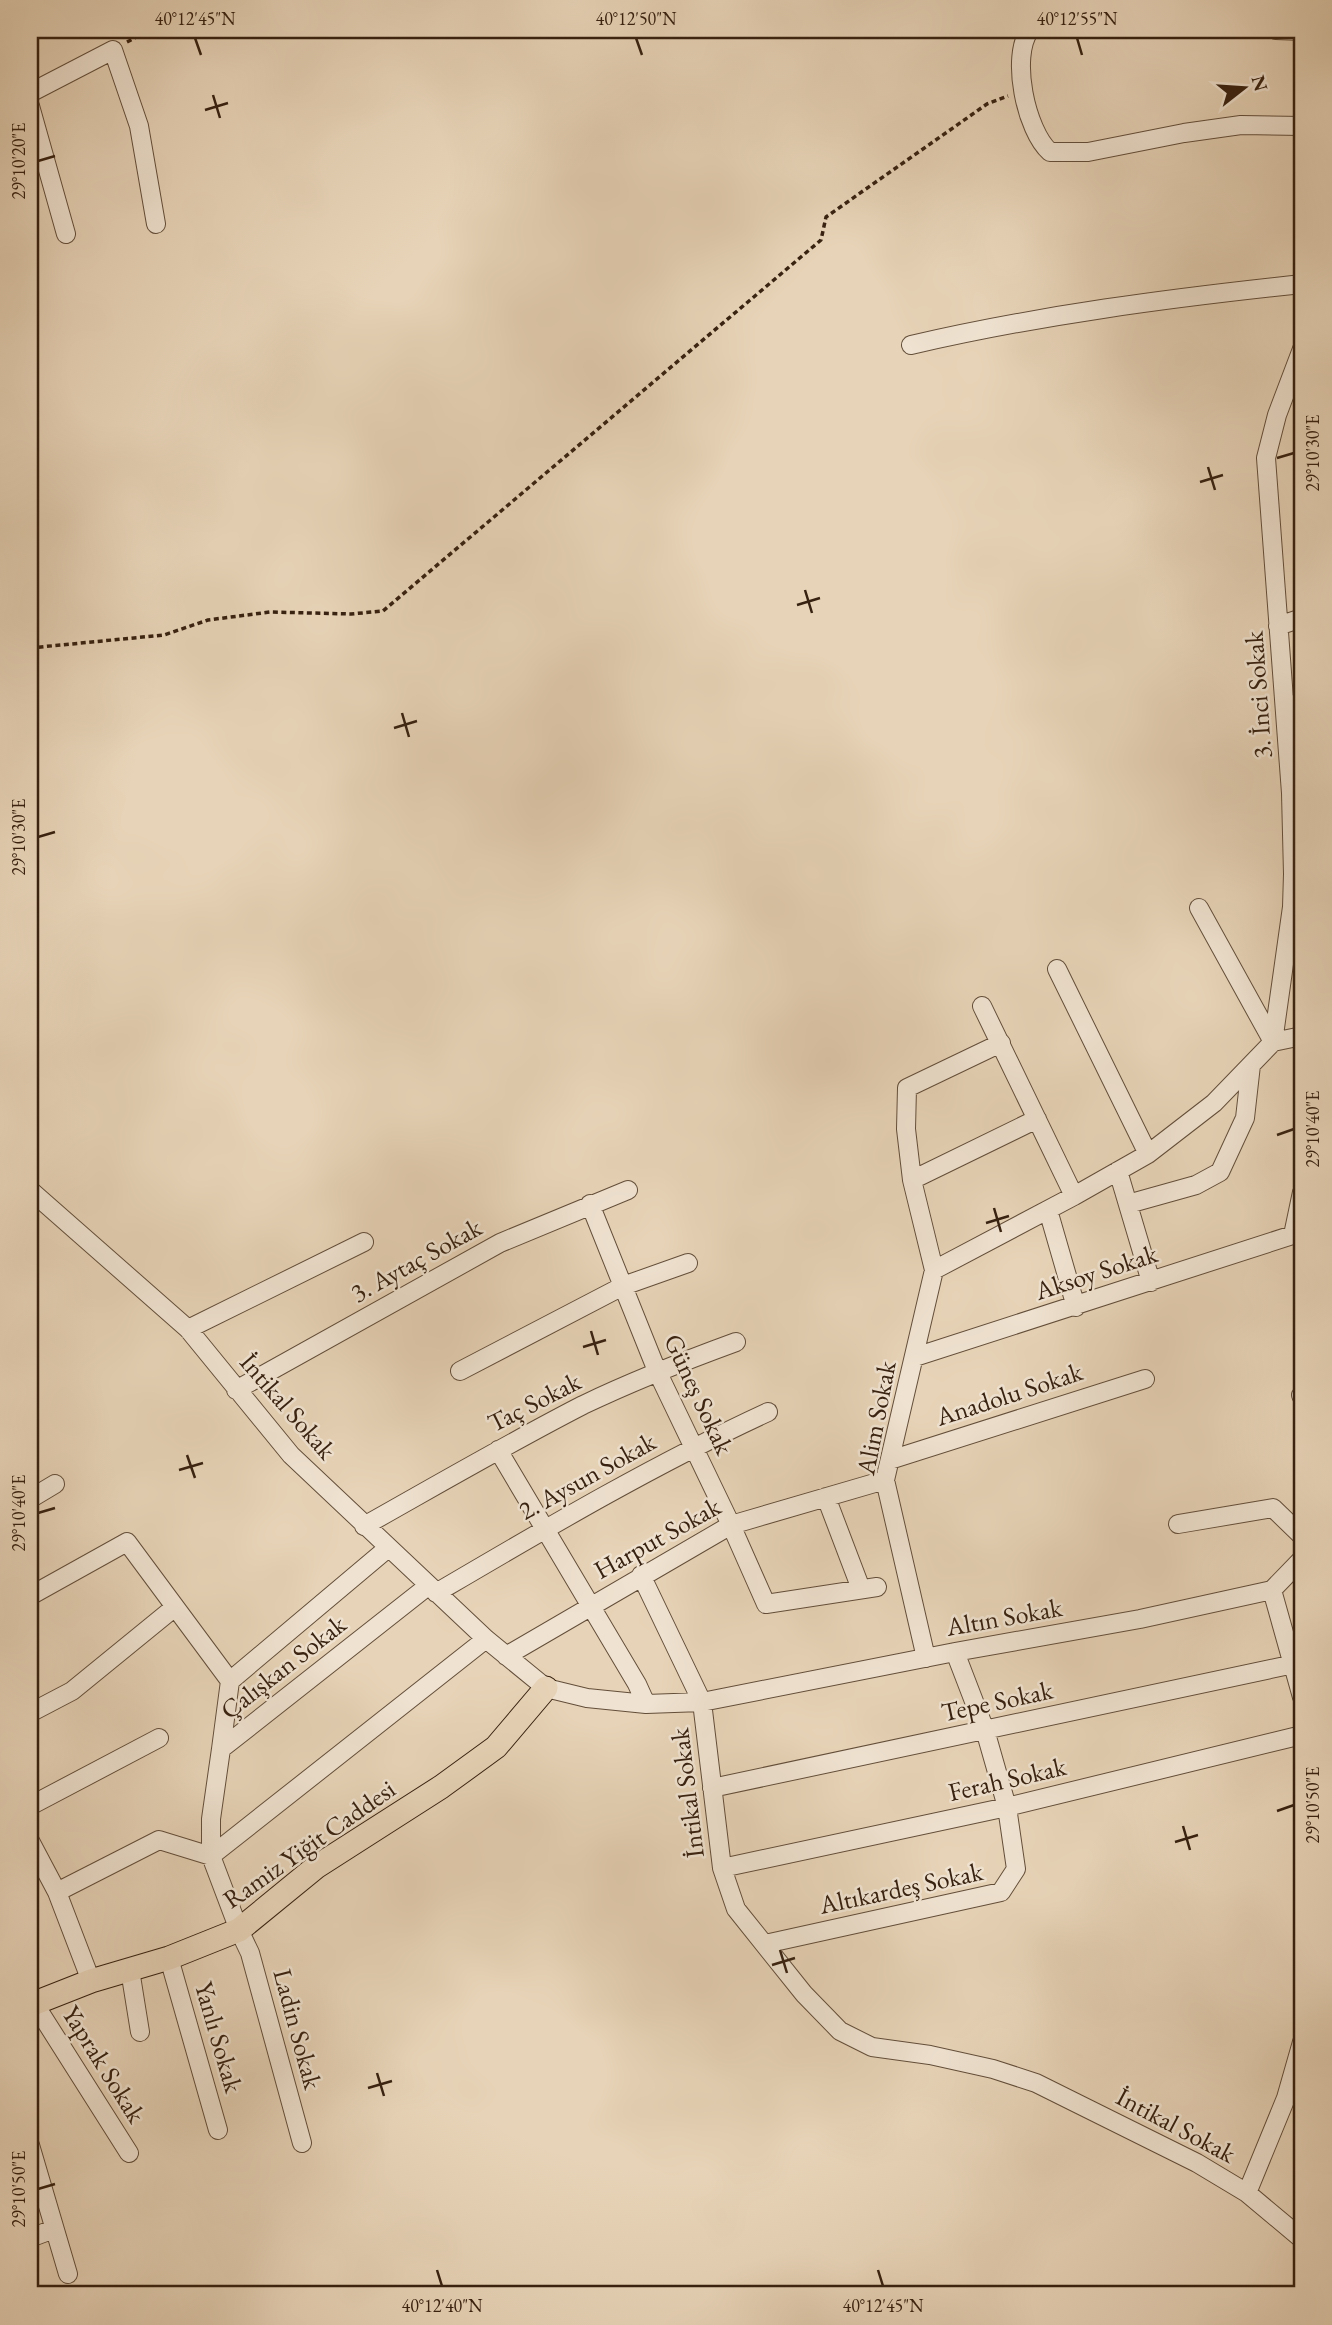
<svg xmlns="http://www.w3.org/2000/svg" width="1332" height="2325" font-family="'EB Garamond',serif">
	<rect width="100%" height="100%" fill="#e7d3b7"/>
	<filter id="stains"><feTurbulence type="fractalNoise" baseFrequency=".00286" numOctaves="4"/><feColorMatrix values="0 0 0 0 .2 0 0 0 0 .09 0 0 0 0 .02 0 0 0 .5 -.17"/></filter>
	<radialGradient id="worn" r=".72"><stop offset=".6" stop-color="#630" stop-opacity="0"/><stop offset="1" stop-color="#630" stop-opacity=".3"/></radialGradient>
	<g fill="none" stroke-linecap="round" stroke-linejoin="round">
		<defs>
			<path id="minor" d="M 1030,30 C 1010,56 1026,131 1050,152 L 1088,152 L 1184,133 L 1241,125 L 1302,126
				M 1276,30 L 1302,31
				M 30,93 L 113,50 L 139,126 L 156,224
				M 30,106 L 66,234
				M 911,345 C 1040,315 1170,298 1302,284
				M 1278,626 L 1302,618
				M 1285,706 L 1302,703
				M 1199,908 L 1273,1042
				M 1057,969 L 1148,1154
				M 982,1006 L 1074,1196
				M 1273,1042 L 1292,907 L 1293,874 L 1291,793 L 1266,458 L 1277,415 L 1302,349
				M 1118,1171 L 1151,1282
				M 912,1180 L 1037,1119
				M 30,1190 L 188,1329 L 291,1455 L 486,1639 L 546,1688 L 587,1698 L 646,1704 L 702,1702 L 955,1652 L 1140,1619 L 1272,1590 L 1302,1559
				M 590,1204 L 657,1371 L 731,1525 L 766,1604 L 877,1587
				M 1128,1204 L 1196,1185 L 1220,1172 L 1245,1118 L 1251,1065
				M 1048,1210 L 1076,1307
				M 1293,1235 L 1302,1192
				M 934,1270 L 912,1180 L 906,1129 L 907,1088 L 1001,1043
				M 188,1329 L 364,1242
				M 915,1357 L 1302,1232
				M 460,1371 L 623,1286 L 688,1263
				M 236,1390 L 500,1243 L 628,1190
				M 1301,1395 L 1302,1397
				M 498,1450 L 637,1684 L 646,1704
				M 890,1460 L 1145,1379
				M 826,1497 L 861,1589
				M 30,1499 L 55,1484
				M 1178,1524 L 1273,1508 L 1302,1536
				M 364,1526 C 437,1485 509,1443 583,1405 C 633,1381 684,1361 736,1342
				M 641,1575 L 702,1702 L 722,1868 L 736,1909 L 804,1994 L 840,2031 L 872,2047 L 930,2055 L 993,2069 L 1036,2083 L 1197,2163 L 1247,2193 L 1302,2239
				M 1272,1590 L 1302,1697
				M 436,1593 C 545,1529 653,1465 768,1412
				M 30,1596 L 127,1542 L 230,1681
				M 506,1656 L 731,1525 L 885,1480
				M 926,1658 L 885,1480 L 934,1270 L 1074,1196 L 1148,1154 L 1214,1103 L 1273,1042 L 1302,1036
				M 30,1713 L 72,1691 L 175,1607
				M 221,1749 L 230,1681 L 388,1548
				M 712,1788 L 1294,1664
				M 30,1806 L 159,1738
				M 30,1841 L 57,1892 L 91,1981
				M 722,1868 L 1007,1807 L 1302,1735
				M 57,1892 L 159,1840 L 211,1856 L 486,1639
				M 765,1944 L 1001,1892 L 1016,1869 L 1007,1807 L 985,1730 L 955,1652
				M 169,1958 L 218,2130
				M 130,1970 L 140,2032
				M 34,2003 L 129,2153
				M 302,2143 L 250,1953 L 239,1930 L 211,1856 L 211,1819 L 221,1749 L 428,1586
				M 30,2145 L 68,2274
				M 1247,2193 L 1286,2098 L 1302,2042
				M 30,2238 L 54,2229"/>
			<path id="major" d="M 30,2005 L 91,1981 L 169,1958 L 239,1930 L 316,1867 L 441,1787 L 496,1747 L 546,1688"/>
		</defs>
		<use href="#minor" stroke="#634e3a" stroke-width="20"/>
		<use href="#major" stroke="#372110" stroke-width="25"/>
		<path stroke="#372110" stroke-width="3.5" stroke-dasharray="5 3.5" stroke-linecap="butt" d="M 127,42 L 148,31 L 156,30
			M 30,648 L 164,635 L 208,620 L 270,612 L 351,614 L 383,611 L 821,240 L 826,217 L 987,104 L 1008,96"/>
		<use href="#minor" stroke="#efe2d0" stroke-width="18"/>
		<use href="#major" stroke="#e7d3b7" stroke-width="23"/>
	</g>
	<path fill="none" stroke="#372110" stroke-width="2.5" d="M 195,38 L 201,55M 636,38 L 642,55M 1077,38 L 1082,55M 213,95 L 220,118M 205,110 L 228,103M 38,161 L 55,156M 1277,458 L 1294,453M 1208,467 L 1215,490M 1200,482 L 1223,475M 805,590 L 812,613M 797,605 L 820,598M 402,713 L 409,737M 394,728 L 417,721M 38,837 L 55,832M 1277,1135 L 1294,1129M 994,1208 L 1001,1232M 986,1223 L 1009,1216M 591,1331 L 598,1355M 583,1347 L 606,1340M 187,1455 L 195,1478M 179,1470 L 203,1463M 38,1513 L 55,1508M 1277,1811 L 1294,1805M 1183,1826 L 1190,1850M 1175,1842 L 1198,1835M 780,1950 L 787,1973M 772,1965 L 795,1958M 377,2073 L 384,2096M 368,2088 L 392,2081M 38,2189 L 55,2184M 437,2270 L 442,2286M 878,2270 L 883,2286"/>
	<g text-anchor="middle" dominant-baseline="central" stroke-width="5" stroke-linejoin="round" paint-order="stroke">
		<g font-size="26" fill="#372110" stroke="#efe2d0">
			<text transform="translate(1258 695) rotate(-94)">3. İnci Sokak</text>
			<text transform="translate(416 1260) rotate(-29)">3. Aytaç Sokak</text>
			<text transform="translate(1096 1272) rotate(-18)">Aksoy Sokak</text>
			<text transform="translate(699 1394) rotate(65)">Güneş Sokak</text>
			<text transform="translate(1009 1394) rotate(-18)">Anadolu Sokak</text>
			<text transform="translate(534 1402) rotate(-27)">Taç Sokak</text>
			<text transform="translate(288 1406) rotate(49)">İntikal Sokak</text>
			<text transform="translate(876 1418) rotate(-79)">Alim Sokak</text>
			<text transform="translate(587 1476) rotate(-29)">2. Aysun Sokak</text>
			<text transform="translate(657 1538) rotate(-29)">Harput Sokak</text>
			<text transform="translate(1004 1617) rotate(-10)">Altın Sokak</text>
			<text transform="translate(283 1667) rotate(-38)">Çalışkan Sokak</text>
			<text transform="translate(997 1701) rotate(-12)">Tepe Sokak</text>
			<text transform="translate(1007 1779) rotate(-13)">Ferah Sokak</text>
			<text transform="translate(687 1793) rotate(-97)">İntikal Sokak</text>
			<text transform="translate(309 1844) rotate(-35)">Ramiz Yiğit Caddesi</text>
			<text transform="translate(901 1888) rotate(-12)">Altıkardeş Sokak</text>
			<text transform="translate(298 2029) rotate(75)">Ladin Sokak</text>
			<text transform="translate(219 2037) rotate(74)">Yanlı Sokak</text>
			<text transform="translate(104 2064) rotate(58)">Yaprak Sokak</text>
			<text transform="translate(1176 2125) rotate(28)">İntikal Sokak</text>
		</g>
	</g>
	<rect width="1332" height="2325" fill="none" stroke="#e7d3b7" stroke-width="77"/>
	<g transform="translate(1244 88) rotate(73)" stroke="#efe2d0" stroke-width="5" paint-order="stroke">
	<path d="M0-5L12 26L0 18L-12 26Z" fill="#372110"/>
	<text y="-10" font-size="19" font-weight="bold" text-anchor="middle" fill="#372110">N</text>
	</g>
	<rect x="38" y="38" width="1256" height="2248" fill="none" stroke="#372110" stroke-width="2.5"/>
	<g font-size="18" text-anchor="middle" fill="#372110">
		<text x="195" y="25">40°12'45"N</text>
		<text x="636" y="25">40°12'50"N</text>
		<text x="1077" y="25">40°12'55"N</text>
		<text transform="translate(19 161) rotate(-90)" y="6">29°10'20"E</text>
		<text transform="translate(1313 453) rotate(-90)" y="6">29°10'30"E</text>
		<text transform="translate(19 837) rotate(-90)" y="6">29°10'30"E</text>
		<text transform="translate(1313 1129) rotate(-90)" y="6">29°10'40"E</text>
		<text transform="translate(19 1513) rotate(-90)" y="6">29°10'40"E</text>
		<text transform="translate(1313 1805) rotate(-90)" y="6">29°10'50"E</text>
		<text transform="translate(19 2189) rotate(-90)" y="6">29°10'50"E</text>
		<text x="442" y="2312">40°12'40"N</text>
		<text x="883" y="2312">40°12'45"N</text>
	</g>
	<rect width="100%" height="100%" filter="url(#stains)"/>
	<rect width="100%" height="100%" fill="url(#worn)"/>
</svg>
